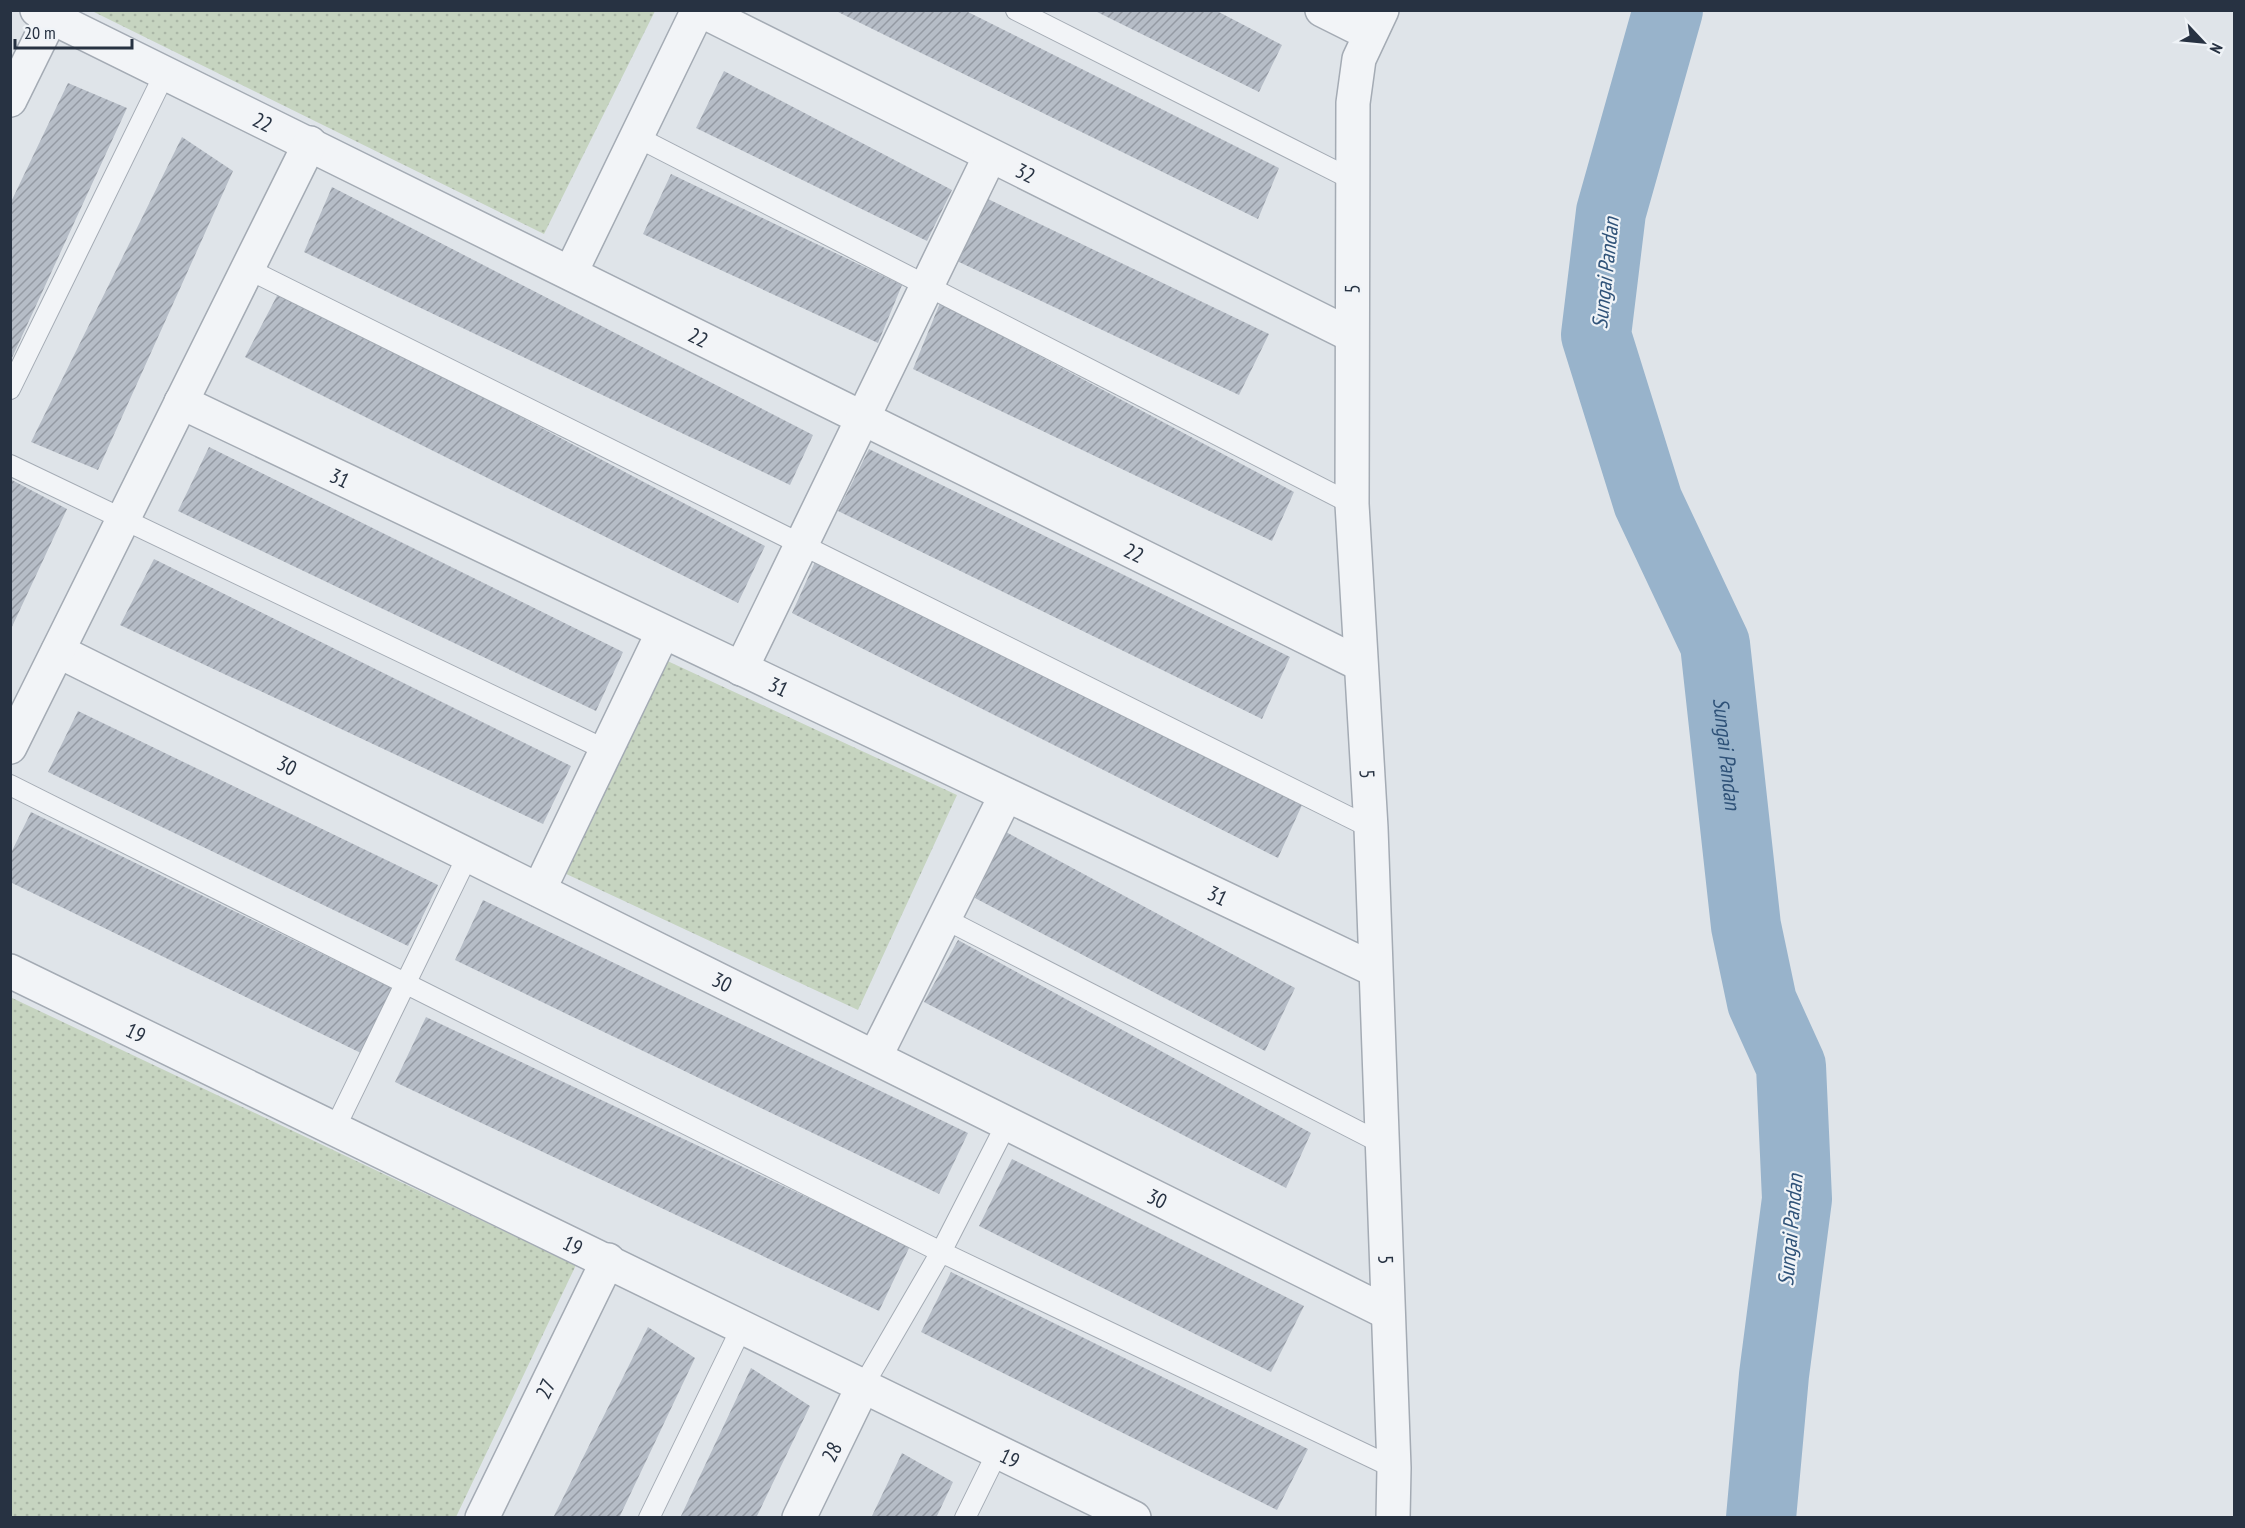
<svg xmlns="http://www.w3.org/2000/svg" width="2245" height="1528" font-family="'PT Sans Narrow',sans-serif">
	<defs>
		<pattern id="grass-dots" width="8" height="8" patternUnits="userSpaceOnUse" patternTransform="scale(1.5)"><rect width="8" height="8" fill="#c6d4c0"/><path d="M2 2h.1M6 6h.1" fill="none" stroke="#aab6a6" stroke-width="1.8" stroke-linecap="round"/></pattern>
		<pattern id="building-hatch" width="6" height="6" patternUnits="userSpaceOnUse" patternTransform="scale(1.5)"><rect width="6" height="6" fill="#b6bdc7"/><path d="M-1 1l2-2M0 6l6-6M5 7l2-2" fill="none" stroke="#949aa3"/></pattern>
	</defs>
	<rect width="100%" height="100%" fill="#dfe4e9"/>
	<path fill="url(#grass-dots)" d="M 92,11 L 655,10 L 655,11 L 544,234 Z
		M 661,658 L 957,795 L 858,1010 L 562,872 Z
		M 10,997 L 576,1265 L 456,1517 L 11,1517 Z"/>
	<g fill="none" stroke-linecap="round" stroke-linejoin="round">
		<path stroke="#98b3cb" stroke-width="70" id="s1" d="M 1668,10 L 1611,212 L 1596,335 L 1648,502 L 1715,644 L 1746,926 L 1762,1002 L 1791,1066 L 1797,1199 L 1774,1375 L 1761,1518"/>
	</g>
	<path fill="url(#building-hatch)" d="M 834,10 L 964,10 L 1279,168 L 1258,219 Z
		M 1093,10 L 1215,10 L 1282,45 L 1259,92 Z
		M 724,71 L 952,190 L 927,241 L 696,128 Z
		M 68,83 L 127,108 L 10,362 L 10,204 Z
		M 182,137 L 233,171 L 98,470 L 31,442 Z
		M 671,174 L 902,285 L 878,343 L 643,234 Z
		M 332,187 L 813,435 L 790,485 L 304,252 Z
		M 988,199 L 1269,334 L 1239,395 L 957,261 Z
		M 280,290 L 765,546 L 738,603 L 245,357 Z
		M 940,303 L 1294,492 L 1272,541 L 913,369 Z
		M 209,447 L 623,652 L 596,711 L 178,511 Z
		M 869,449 L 1290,657 L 1262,719 L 838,511 Z
		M 10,479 L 67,509 L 10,631 Z
		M 819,553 L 1302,805 L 1278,858 L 792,613 Z
		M 154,559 L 571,766 L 543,824 L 120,625 Z
		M 78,711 L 438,885 L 408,946 L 48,772 Z
		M 31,812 L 396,990 L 365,1055 L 10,882 L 10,855 Z
		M 1006,832 L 1295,988 L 1265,1051 L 975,898 Z
		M 483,900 L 968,1133 L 939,1194 L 455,960 Z
		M 958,940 L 1311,1133 L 1286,1188 L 924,1002 Z
		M 426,1017 L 910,1246 L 879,1311 L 395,1082 Z
		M 1012,1159 L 1304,1306 L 1271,1372 L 979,1226 Z
		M 951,1272 L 1308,1449 L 1277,1510 L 921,1332 Z
		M 648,1327 L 695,1358 L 619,1518 L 553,1518 Z
		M 751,1368 L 810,1406 L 756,1518 L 680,1518 Z
		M 902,1453 L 953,1482 L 936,1518 L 871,1518 Z"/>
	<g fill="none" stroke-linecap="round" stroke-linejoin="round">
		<defs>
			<path id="service" d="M 1016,10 L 1355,181
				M 637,137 L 1352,504
				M 248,269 L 1371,828
				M 10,389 L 165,73
				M 10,465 L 606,750
				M 10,785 L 941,1252 L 1394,1468
				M 945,919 L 1383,1144
				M 335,1128 L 468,855
				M 863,1386 L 941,1252 L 1007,1123
				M 649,1518 L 742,1327
				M 965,1518 L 998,1451"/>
			<g id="minor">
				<path id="s2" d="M 37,10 L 1360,664"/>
				<path id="s3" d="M 700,10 L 1351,335"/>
				<path d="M 1322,10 L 1370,34"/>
				<path id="s4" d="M 1382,10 L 1359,59 L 1353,103 L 1352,504 L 1371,828 L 1394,1468 L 1393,1518"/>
				<path d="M 10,100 L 51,17"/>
				<path d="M 571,272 L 698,10"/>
				<path id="s5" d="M 181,402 L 1375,970"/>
				<path id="s6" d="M 58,651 L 1386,1312"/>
				<path d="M 741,669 L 990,156"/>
				<path d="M 10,747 L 310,143"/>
				<path d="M 539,890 L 663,632"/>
				<path id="s7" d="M 10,971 L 1134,1518"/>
				<path d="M 875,1057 L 1006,795"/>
				<path id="s8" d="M 482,1518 L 608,1260"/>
				<path id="s9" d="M 799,1518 L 863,1386"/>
			</g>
		</defs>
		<use href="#service" stroke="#a4abb4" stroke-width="22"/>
		<use href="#minor" stroke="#a4abb4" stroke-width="36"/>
		<use href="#service" stroke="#f2f4f7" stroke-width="20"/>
		<use href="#minor" stroke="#f2f4f7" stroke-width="33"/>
	</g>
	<g text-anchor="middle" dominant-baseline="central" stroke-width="4.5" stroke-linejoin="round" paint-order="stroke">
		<g font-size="21" fill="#273242" stroke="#eff3f7">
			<text stroke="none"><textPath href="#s2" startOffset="252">22</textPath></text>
			<text stroke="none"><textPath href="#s3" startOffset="364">32</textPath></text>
			<text transform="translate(1352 289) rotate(-89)">5</text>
			<text stroke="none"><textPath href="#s2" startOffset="738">22</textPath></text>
			<text stroke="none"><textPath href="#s5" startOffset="176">31</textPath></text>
			<text stroke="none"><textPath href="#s2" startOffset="1224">22</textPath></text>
			<text stroke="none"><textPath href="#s5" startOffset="662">31</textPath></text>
			<text stroke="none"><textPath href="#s6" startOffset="256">30</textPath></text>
			<text stroke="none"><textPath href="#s4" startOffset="770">5</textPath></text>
			<text stroke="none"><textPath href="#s5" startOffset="1148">31</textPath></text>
			<text stroke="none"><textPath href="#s6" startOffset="742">30</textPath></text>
			<text stroke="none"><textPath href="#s7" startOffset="140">19</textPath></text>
			<text stroke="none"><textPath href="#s6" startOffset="1228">30</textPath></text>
			<text stroke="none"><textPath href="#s7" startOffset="626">19</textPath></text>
			<text stroke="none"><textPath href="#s4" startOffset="1256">5</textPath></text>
			<text stroke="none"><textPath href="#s8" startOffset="144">27</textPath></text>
			<text stroke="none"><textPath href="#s9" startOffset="74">28</textPath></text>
			<text stroke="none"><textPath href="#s7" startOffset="1112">19</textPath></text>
		</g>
		<g font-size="22" font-style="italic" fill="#2f5278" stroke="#eff3f7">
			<text transform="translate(1605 273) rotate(-84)">Sungai Pandan</text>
			<text stroke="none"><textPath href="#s1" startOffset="776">Sungai Pandan</textPath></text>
			<text transform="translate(1790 1230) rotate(-85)">Sungai Pandan</text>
		</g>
	</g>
	<rect width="2245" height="1528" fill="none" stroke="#273242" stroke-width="24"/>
	<g transform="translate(2203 42) rotate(116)" stroke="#eff3f7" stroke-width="4.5" paint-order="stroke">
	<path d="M0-4.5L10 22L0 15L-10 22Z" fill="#273242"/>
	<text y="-9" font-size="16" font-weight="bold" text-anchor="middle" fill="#273242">N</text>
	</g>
	<path d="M15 39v9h117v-9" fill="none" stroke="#273242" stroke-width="3"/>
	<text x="24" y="39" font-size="18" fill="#273242" stroke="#eff3f7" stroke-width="4.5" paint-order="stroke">20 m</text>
</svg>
